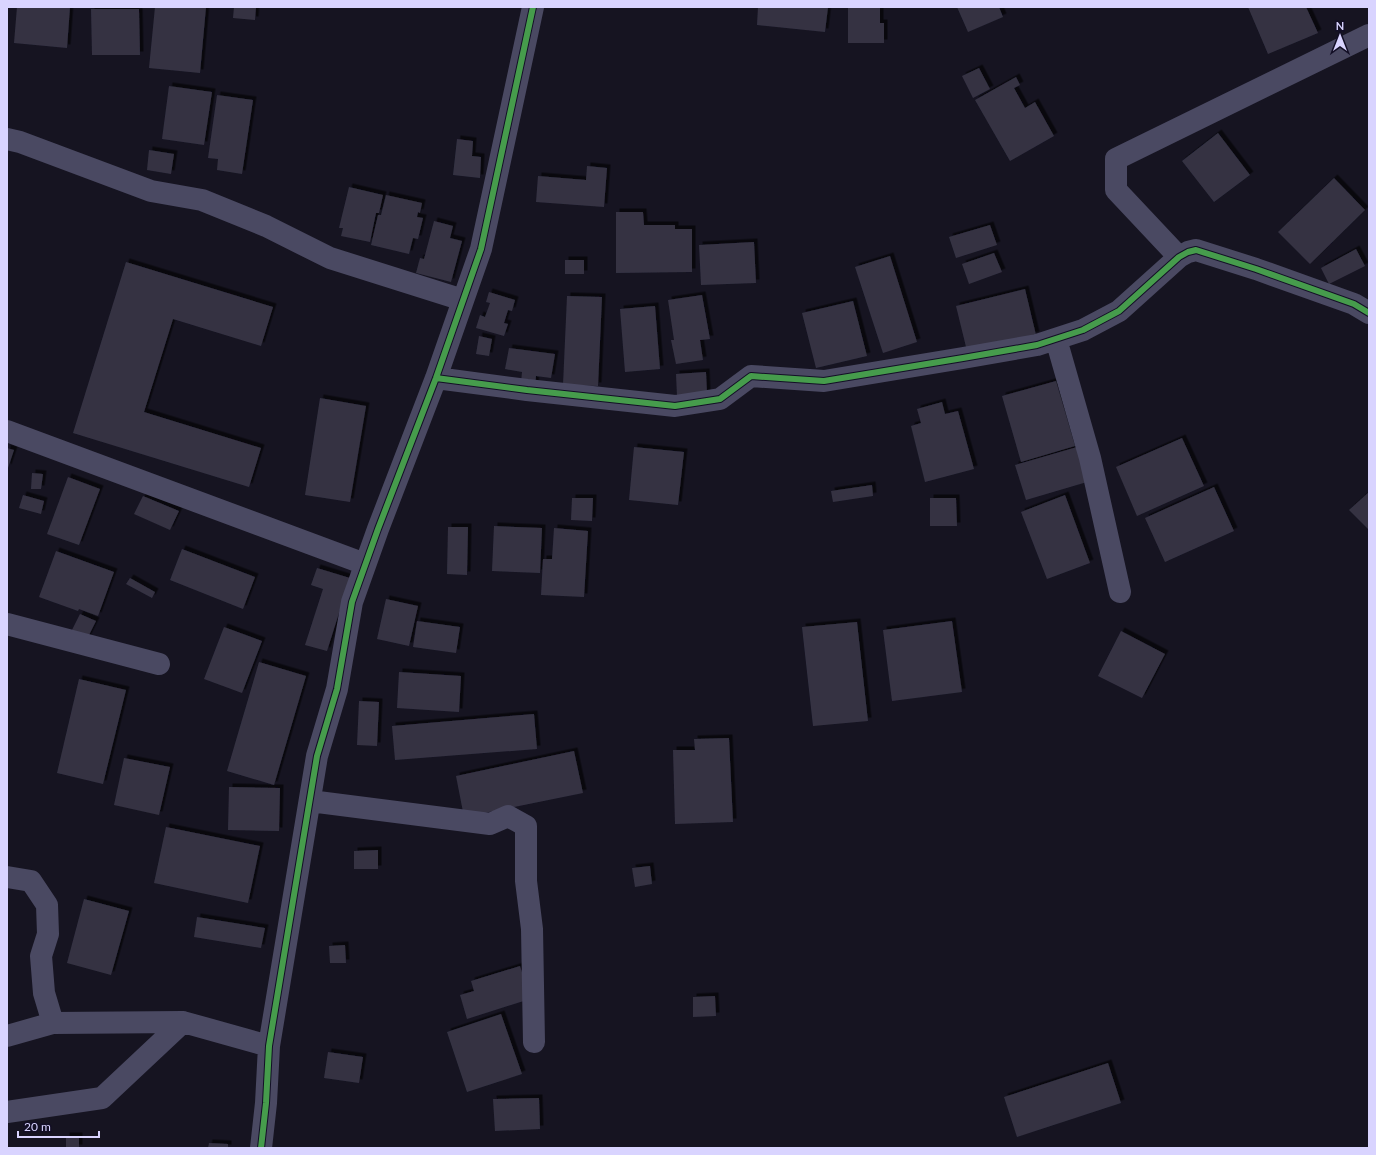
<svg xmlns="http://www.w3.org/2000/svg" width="1376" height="1155" font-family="Lato,sans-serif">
	<defs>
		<filter id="shadow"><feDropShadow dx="3.5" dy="-3.5" stdDeviation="0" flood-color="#0009"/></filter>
	</defs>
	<rect width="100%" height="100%" fill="#161421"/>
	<path fill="#343243" filter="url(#shadow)" d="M 17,7 L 70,7 L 67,48 L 14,43 Z
		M 155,7 L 206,7 L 200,73 L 149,68 Z
		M 234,7 L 256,7 L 255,20 L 233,18 Z
		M 758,7 L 828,7 L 825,32 L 757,25 Z
		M 848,7 L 880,7 L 880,23 L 884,23 L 884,43 L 848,43 Z
		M 957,7 L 999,7 L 1003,17 L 968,32 Z
		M 1248,7 L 1306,7 L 1318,33 L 1268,54 Z
		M 91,9 L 139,9 L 140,55 L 92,55 Z
		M 979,68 L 990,89 L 973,98 L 962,76 Z
		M 1016,77 L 1020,85 L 1014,88 L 1025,108 L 1035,102 L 1054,136 L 1010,161 L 975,100 Z
		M 169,86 L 212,92 L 204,145 L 162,139 Z
		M 217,95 L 253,100 L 242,174 L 217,170 L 218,159 L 208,158 Z
		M 1218,133 L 1250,175 L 1214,202 L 1182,161 Z
		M 457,139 L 473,141 L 472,156 L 481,157 L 480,178 L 453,175 Z
		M 149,150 L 174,154 L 171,174 L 147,170 Z
		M 587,166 L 607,168 L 604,207 L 536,202 L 538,176 L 586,180 Z
		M 1334,178 L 1365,210 L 1310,264 L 1278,232 Z
		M 349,187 L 383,195 L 379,213 L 376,213 L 370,242 L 341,236 L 343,228 L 339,228 Z
		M 386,195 L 422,203 L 420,213 L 418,212 L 417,217 L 423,218 L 418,239 L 413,238 L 409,254 L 371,245 L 378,215 L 381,215 Z
		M 616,212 L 643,212 L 644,225 L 675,225 L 675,229 L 692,229 L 692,272 L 616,273 Z
		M 434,221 L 453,226 L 450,238 L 462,241 L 451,282 L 416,273 L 420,258 L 424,259 Z
		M 990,225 L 997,245 L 956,258 L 949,237 Z
		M 754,242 L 756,283 L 701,285 L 699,245 Z
		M 1356,249 L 1365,266 L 1329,284 L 1321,268 Z
		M 994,253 L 1002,272 L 969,284 L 962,264 Z
		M 890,256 L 917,342 L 883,353 L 855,267 Z
		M 565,260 L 584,260 L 584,274 L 565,274 Z
		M 126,262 L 273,307 L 261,346 L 173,319 L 144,412 L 261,448 L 249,487 L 73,433 Z
		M 1025,289 L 1036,335 L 967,351 L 956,306 Z
		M 489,292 L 515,300 L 512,311 L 508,310 L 504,323 L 508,324 L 504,336 L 476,328 L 480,315 L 485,317 L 490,303 L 486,302 Z
		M 702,295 L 710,339 L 700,340 L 703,360 L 676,364 L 671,340 L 674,340 L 668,300 Z
		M 567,296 L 602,297 L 598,386 L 563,385 Z
		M 853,301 L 867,356 L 816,368 L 802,313 Z
		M 655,306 L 660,369 L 625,372 L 620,309 Z
		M 479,336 L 492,339 L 489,356 L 476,354 Z
		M 509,348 L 555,354 L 551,378 L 536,376 L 535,386 L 521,383 L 522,372 L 505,369 Z
		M 706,372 L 707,394 L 677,396 L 676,374 Z
		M 1056,381 L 1075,446 L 1021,462 L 1002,396 Z
		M 320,398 L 366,406 L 350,502 L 305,495 Z
		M 942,402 L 945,414 L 958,411 L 974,469 L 925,482 L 911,426 L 921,423 L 917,409 Z
		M 1182,438 L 1204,486 L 1137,516 L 1116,467 Z
		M 634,447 L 684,452 L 678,505 L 629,500 Z
		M 1077,447 L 1087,482 L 1026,500 L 1015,465 Z
		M 7,448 L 14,450 L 8,468 L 7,467 Z
		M 32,473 L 43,474 L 41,489 L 31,489 Z
		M 68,477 L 100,489 L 79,545 L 47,534 Z
		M 872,485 L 873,496 L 833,502 L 831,491 Z
		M 1214,487 L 1234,531 L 1165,562 L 1145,518 Z
		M 1369,492 L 1369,530 L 1349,510 Z
		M 23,495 L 44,501 L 41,514 L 19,508 Z
		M 1065,495 L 1090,563 L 1047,579 L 1021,512 Z
		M 143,496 L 179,511 L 170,530 L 134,514 Z
		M 572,498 L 593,498 L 592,521 L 571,520 Z
		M 930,498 L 956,498 L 957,526 L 930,526 Z
		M 494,526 L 542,528 L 540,573 L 492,571 Z
		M 448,527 L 468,527 L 467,575 L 447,574 Z
		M 554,528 L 588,531 L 584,597 L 541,595 L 543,559 L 552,559 Z
		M 182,549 L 255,577 L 243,609 L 170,580 Z
		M 56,551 L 114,572 L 98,616 L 79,609 L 78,611 L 39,597 Z
		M 317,568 L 350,578 L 327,651 L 305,645 L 323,589 L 311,585 Z
		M 130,578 L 155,592 L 152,598 L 126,584 Z
		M 386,599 L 418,606 L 409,646 L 377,639 Z
		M 80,614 L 96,621 L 87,639 L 71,632 Z
		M 417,621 L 460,627 L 456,653 L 413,647 Z
		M 952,621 L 962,692 L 892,701 L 883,630 Z
		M 857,622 L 868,721 L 813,726 L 802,627 Z
		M 224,627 L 262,641 L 242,693 L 204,679 Z
		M 1121,631 L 1165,654 L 1142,698 L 1098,676 Z
		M 259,662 L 306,676 L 274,785 L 227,771 Z
		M 399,672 L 461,676 L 459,712 L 397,708 Z
		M 79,679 L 126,690 L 103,784 L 57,773 Z
		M 359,701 L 379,702 L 377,746 L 357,745 Z
		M 534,714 L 537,749 L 395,760 L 392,726 Z
		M 729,738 L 733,822 L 675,824 L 673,750 L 695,750 L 694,739 Z
		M 574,751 L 583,793 L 464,817 L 456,776 Z
		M 124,758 L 170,767 L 159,815 L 114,805 Z
		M 229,787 L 280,788 L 279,831 L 228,830 Z
		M 166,827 L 260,846 L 248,903 L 154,883 Z
		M 378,850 L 378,869 L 354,869 L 354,851 Z
		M 650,866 L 652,884 L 635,887 L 632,868 Z
		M 84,899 L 129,911 L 111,975 L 67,963 Z
		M 197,917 L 265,928 L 261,948 L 194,937 Z
		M 345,945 L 346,963 L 330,963 L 329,946 Z
		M 520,966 L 530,999 L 467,1019 L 460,995 L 474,991 L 471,981 Z
		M 715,996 L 716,1016 L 693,1017 L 693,997 Z
		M 501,1014 L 522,1074 L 467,1092 L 447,1032 Z
		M 328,1052 L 363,1057 L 359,1083 L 324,1078 Z
		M 1108,1063 L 1121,1103 L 1017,1137 L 1004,1097 Z
		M 539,1098 L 540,1129 L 495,1131 L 493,1099 Z
		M 66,1136 L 79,1136 L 79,1148 L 66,1148 Z
		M 209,1143 L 228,1144 L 228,1148 L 208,1148 Z"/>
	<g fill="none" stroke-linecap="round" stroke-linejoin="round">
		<path stroke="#4a4962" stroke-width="22" d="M 7,139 L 20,142 L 151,191 L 202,200 L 266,226 L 330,258 L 463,300
			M 1179,257 L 1116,190 L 1116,159 L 1369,35
			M 1056,339 L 1090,458 L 1120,592
			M 436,378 L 527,390 L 675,406 L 720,399 L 751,376 L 824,381 L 963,358 L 1037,345 L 1083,330 L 1119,311 L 1179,257 L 1188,252 L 1196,250 L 1256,269 L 1354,304 L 1369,313
			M 7,431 L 365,564
			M 7,624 L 159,664
			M 310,801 L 490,824 L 508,816 L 526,826 L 526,881 L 532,929 L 534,1042
			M 7,877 L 31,881 L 47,905 L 48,934 L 41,956 L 44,993 L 53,1023
			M 7,1036 L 53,1023 L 183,1022 L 269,1046
			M 7,1112 L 102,1098 L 183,1022
			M 261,1148 L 266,1103 L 269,1046 L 317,756 L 337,689 L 352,602 L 378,529 L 436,378 L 481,249 L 533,7"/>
		<defs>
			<path id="cycleway" d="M 436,378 L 527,390 L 675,406 L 720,399 L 751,376 L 824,381 L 963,358 L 1037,345 L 1083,330 L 1119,311 L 1179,257 L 1188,252 L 1196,250 L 1256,269 L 1354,304 L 1369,313
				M 261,1148 L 266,1103 L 269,1046 L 317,756 L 337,689 L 352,602 L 378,529 L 436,378 L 481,249 L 533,7"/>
		</defs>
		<use href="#cycleway" stroke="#130f26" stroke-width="8"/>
		<use href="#cycleway" stroke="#469c4c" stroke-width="6"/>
	</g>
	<rect width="1376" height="1155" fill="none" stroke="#d9d4ff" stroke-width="16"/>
	<g transform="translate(1340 36)" stroke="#130f26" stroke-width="3" paint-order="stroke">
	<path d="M0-3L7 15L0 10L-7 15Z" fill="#d9d4ff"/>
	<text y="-6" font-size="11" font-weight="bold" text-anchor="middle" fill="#d9d4ff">N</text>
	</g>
	<path d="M18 1131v6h81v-6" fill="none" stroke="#d9d4ff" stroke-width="2"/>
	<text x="24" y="1131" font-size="12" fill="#d9d4ff" stroke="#130f26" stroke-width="3" paint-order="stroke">20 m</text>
</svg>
